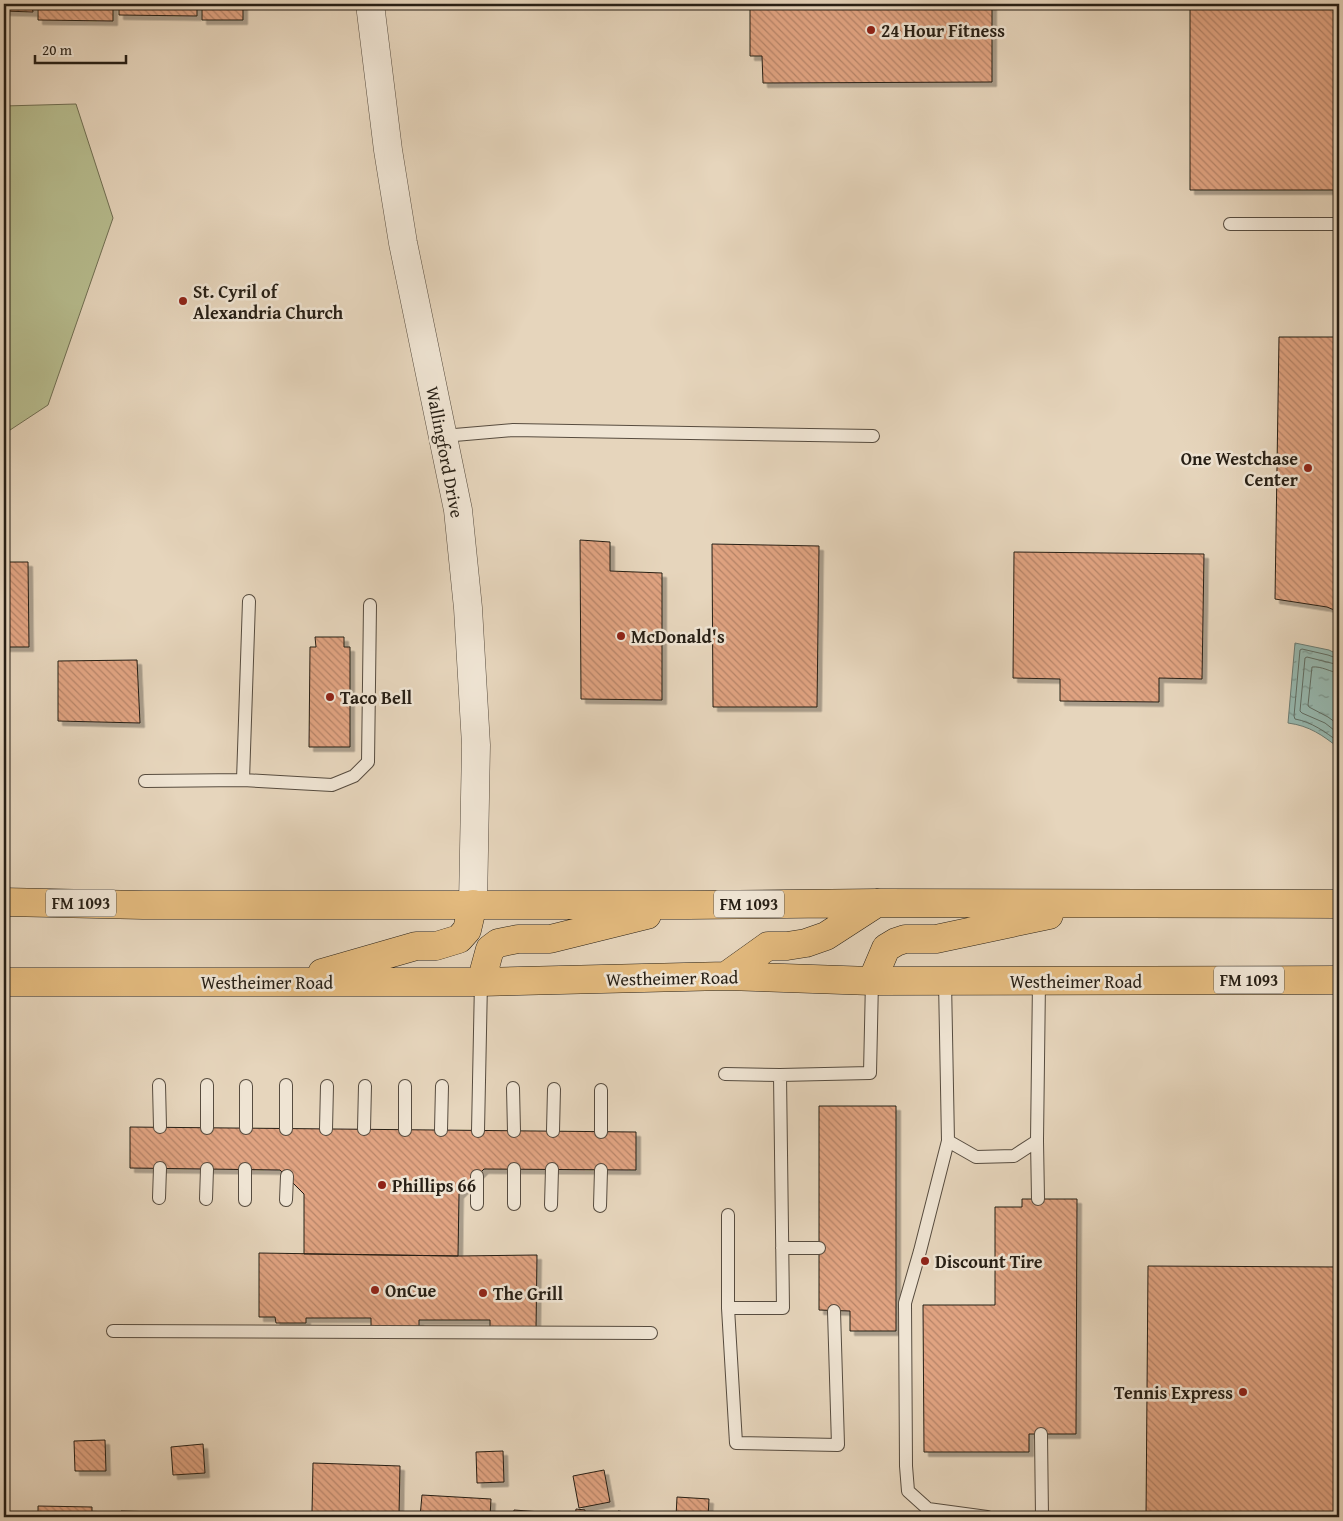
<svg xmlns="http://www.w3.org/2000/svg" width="1343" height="1521" font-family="'Gentium Book Plus',serif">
	<defs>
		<pattern id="water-ripples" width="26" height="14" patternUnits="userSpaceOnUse" patternTransform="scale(1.25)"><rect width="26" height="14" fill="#96b9b1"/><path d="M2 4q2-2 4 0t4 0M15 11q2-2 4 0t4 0" fill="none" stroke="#7a968f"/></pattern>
		<pattern id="building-back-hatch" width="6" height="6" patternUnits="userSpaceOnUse" patternTransform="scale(1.25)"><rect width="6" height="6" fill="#e0a381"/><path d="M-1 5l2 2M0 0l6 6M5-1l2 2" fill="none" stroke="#b68468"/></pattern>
		<filter id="shadow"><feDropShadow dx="4.5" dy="4.5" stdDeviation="0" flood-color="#0004"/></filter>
	</defs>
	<rect width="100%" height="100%" fill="#e6d5bc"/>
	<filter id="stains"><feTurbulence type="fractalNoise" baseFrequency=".004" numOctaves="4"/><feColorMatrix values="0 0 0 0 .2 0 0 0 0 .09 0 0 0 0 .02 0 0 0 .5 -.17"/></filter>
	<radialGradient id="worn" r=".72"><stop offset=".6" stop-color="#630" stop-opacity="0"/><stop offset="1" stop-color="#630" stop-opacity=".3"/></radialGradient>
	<path fill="#b7bd8f" stroke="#6f6e52" d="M 76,104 L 113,218 L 48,405 L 4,434 L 4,106 Z"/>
	<path fill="url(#water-ripples)" stroke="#6a7b73" d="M 1295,643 L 1329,650 L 1339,655 L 1339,748 C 1322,735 1310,726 1288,723 Z"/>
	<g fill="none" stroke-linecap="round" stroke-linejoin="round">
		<path stroke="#5e6c63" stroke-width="1" d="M 1339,659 L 1328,655 L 1302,649 L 1300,650 L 1294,716 L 1295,719 C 1312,722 1325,732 1339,742
			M 1339,665 L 1307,657 L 1305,658 L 1300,711 L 1302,713 L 1325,723 L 1339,734
			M 1339,673 C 1330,672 1322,666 1312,667 L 1308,705 L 1309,707 L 1328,717 L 1339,725"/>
	</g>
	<path fill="url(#building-back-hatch)" stroke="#271f15" filter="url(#shadow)" d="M 4,4 L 32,4 L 33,12 L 4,11 Z
		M 38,4 L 113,4 L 113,21 L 38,20 Z
		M 119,4 L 197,4 L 197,16 L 119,15 Z
		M 202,4 L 243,4 L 243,20 L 202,20 Z
		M 750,4 L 992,4 L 992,82 L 763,83 L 762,56 L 750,56 Z
		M 1190,4 L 1339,4 L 1339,201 L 1335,201 L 1335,190 L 1190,190 Z
		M 1279,337 L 1339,337 L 1339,612 L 1327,607 L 1275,599 Z
		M 580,540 L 610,542 L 610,571 L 662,573 L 662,700 L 581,699 Z
		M 712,544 L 819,546 L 817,707 L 713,707 Z
		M 1014,552 L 1204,554 L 1202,679 L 1159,678 L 1159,702 L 1060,701 L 1060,679 L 1013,678 Z
		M 4,562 L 28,562 L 29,647 L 4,647 Z
		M 315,637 L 344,637 L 344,647 L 350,647 L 350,747 L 309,747 L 310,647 L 316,647 Z
		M 137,660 L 140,723 L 58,721 L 58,661 Z
		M 819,1106 L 896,1106 L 896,1331 L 850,1331 L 850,1311 L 819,1310 Z
		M 130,1127 L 636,1132 L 636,1170 L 484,1169 L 459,1194 L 458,1256 L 304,1254 L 304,1194 L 280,1170 L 130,1168 Z
		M 1022,1199 L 1077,1199 L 1076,1434 L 1029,1434 L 1029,1452 L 924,1452 L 923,1305 L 995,1305 L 995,1207 L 1022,1207 Z
		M 259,1253 L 458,1256 L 537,1255 L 536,1330 L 490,1330 L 490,1320 L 419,1320 L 419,1327 L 371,1327 L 371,1318 L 306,1318 L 306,1323 L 276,1323 L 275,1317 L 259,1317 Z
		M 1148,1266 L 1339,1267 L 1339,1517 L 1146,1517 Z
		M 105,1440 L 106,1471 L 75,1471 L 74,1441 Z
		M 203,1444 L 205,1473 L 173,1475 L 171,1447 Z
		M 503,1451 L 504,1482 L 477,1483 L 476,1452 Z
		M 313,1463 L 400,1466 L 399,1515 L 312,1512 Z
		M 604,1470 L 610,1502 L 579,1508 L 573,1476 Z
		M 422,1495 L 491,1499 L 490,1517 L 420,1517 Z
		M 677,1497 L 709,1499 L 708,1517 L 676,1517 Z
		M 38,1506 L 92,1507 L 92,1517 L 38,1517 Z
		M 576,1509 L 585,1510 L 585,1517 L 575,1517 Z
		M 514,1510 L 541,1512 L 541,1517 L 513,1517 Z
		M 121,1511 L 197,1513 L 197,1517 L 121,1517 Z
		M 618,1511 L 645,1515 L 644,1517 L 617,1517 Z
		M 769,1512 L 792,1516 L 792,1517 L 768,1517 Z"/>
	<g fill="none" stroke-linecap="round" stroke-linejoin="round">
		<defs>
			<path id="service" d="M 1230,224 L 1339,224
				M 443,436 L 513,430 L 873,436
				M 243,780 L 249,601
				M 145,781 L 243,780 L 332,785 L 354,776 L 368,762 L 370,605
				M 945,981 L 948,1141 L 976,1157 L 1014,1156 L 1037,1141 L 1039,981
				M 725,1074 L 780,1075 L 870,1073 L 872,981
				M 159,1085 L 160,1127
				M 286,1085 L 286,1129
				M 513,1088 L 514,1131
				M 601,1090 L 601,1132
				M 207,1128 L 207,1085
				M 246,1128 L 246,1086
				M 326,1129 L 327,1086
				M 364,1129 L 365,1086
				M 405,1130 L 405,1086
				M 441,1130 L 442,1086
				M 478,1131 L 481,982
				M 553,1131 L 554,1089
				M 948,1141 L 920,1251 L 905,1303 L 906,1466 L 908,1491 L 928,1509 L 987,1517
				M 1037,1141 L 1038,1199
				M 245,1169 L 245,1200
				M 159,1198 L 160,1168
				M 206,1199 L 207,1169
				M 286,1200 L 287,1176
				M 477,1204 L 477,1176
				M 514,1204 L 514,1169
				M 551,1205 L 552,1169
				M 600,1206 L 601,1170
				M 728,1215 L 728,1308 L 783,1308 L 780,1075
				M 782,1248 L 819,1248
				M 728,1308 L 736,1443 L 838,1445 L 834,1311
				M 113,1331 L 651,1333
				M 1041,1434 L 1042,1517"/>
			<path id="tertiary" d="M 370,4 L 388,150 L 403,243 L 458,510 L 468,608 L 476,745 L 473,904"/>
			<path id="primary" d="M 4,902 L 143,905 L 688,905 L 877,903 L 1339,904
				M 322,973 L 416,946 L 436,946 L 459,939 L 467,930 L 473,904
				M 726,976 L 768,946 L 787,946 L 806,943 L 826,936 L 877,903
				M 872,981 L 886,948 L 896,942 L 905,939 L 936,939 L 1049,915
				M 4,982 L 481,982 L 726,976 L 872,981 L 1339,980
				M 481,982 L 490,949 L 498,943 L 518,939 L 550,939 L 647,915"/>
		</defs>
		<use href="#service" stroke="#574c3f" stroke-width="14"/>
		<use href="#tertiary" stroke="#574c3f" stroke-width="29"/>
		<use href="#primary" stroke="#271f15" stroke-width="29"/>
		<use href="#service" stroke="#efe4d3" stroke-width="12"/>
		<use href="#tertiary" stroke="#efe4d3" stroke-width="28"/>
		<use href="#primary" stroke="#e3ba7e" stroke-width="28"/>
	</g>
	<g fill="#8f2418" stroke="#efe4d3" stroke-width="2">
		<circle cx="871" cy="30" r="5"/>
		<circle cx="183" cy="301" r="5"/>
		<circle cx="1308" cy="468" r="5"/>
		<circle cx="621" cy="636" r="5"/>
		<circle cx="330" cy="697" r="5"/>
		<circle cx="382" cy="1185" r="5"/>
		<circle cx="925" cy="1261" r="5"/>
		<circle cx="375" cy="1290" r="5"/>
		<circle cx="483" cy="1293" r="5"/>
		<circle cx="1243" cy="1392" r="5"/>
	</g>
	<g text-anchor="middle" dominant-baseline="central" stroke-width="5" stroke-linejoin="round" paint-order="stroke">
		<g fill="#efe4d3" stroke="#635a4e" stroke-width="1">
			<rect x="46" y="889.5" width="70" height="27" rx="4"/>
			<rect x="714" y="890.5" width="70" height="27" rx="4"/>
			<rect x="1214" y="966.5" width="70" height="27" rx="4"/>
		</g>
		<g font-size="16" font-weight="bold" fill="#271f15">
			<text x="81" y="903">FM 1093</text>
			<text x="749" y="904">FM 1093</text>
			<text x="1249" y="980">FM 1093</text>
		</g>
		<g font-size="18" font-weight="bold" fill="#271f15" stroke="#efe4d3" text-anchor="start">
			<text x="881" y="30">24 Hour Fitness</text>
			<text x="193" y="291">St. Cyril of<tspan x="193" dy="21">Alexandria Church</tspan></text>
			<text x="1298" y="458" text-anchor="end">One Westchase<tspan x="1298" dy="21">Center</tspan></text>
			<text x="631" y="636">McDonald's</text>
			<text x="340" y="697">Taco Bell</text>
			<text x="392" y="1185">Phillips 66</text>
			<text x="935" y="1261">Discount Tire</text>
			<text x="385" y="1290">OnCue</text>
			<text x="493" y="1293">The Grill</text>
			<text x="1233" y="1392" text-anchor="end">Tennis Express</text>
		</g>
		<g font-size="18" fill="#271f15" stroke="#efe4d3">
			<text transform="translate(445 452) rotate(79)">Wallingford Drive</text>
			<text transform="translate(672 978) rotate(-1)">Westheimer Road</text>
			<text x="1076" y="981">Westheimer Road</text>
			<text x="267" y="982">Westheimer Road</text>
		</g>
	</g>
	<rect width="1343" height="1521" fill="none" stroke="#e6d5bc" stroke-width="20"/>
	<rect x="5" y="5" width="1333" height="1511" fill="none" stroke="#271f15" stroke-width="2.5"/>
	<rect x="10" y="10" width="1323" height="1501" fill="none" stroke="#271f15"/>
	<path d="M35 55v8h91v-8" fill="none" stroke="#271f15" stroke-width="2.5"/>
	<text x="42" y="55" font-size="15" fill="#271f15" stroke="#efe4d3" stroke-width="4" paint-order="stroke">20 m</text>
	<rect width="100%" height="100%" filter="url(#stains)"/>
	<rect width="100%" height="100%" fill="url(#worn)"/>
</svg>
